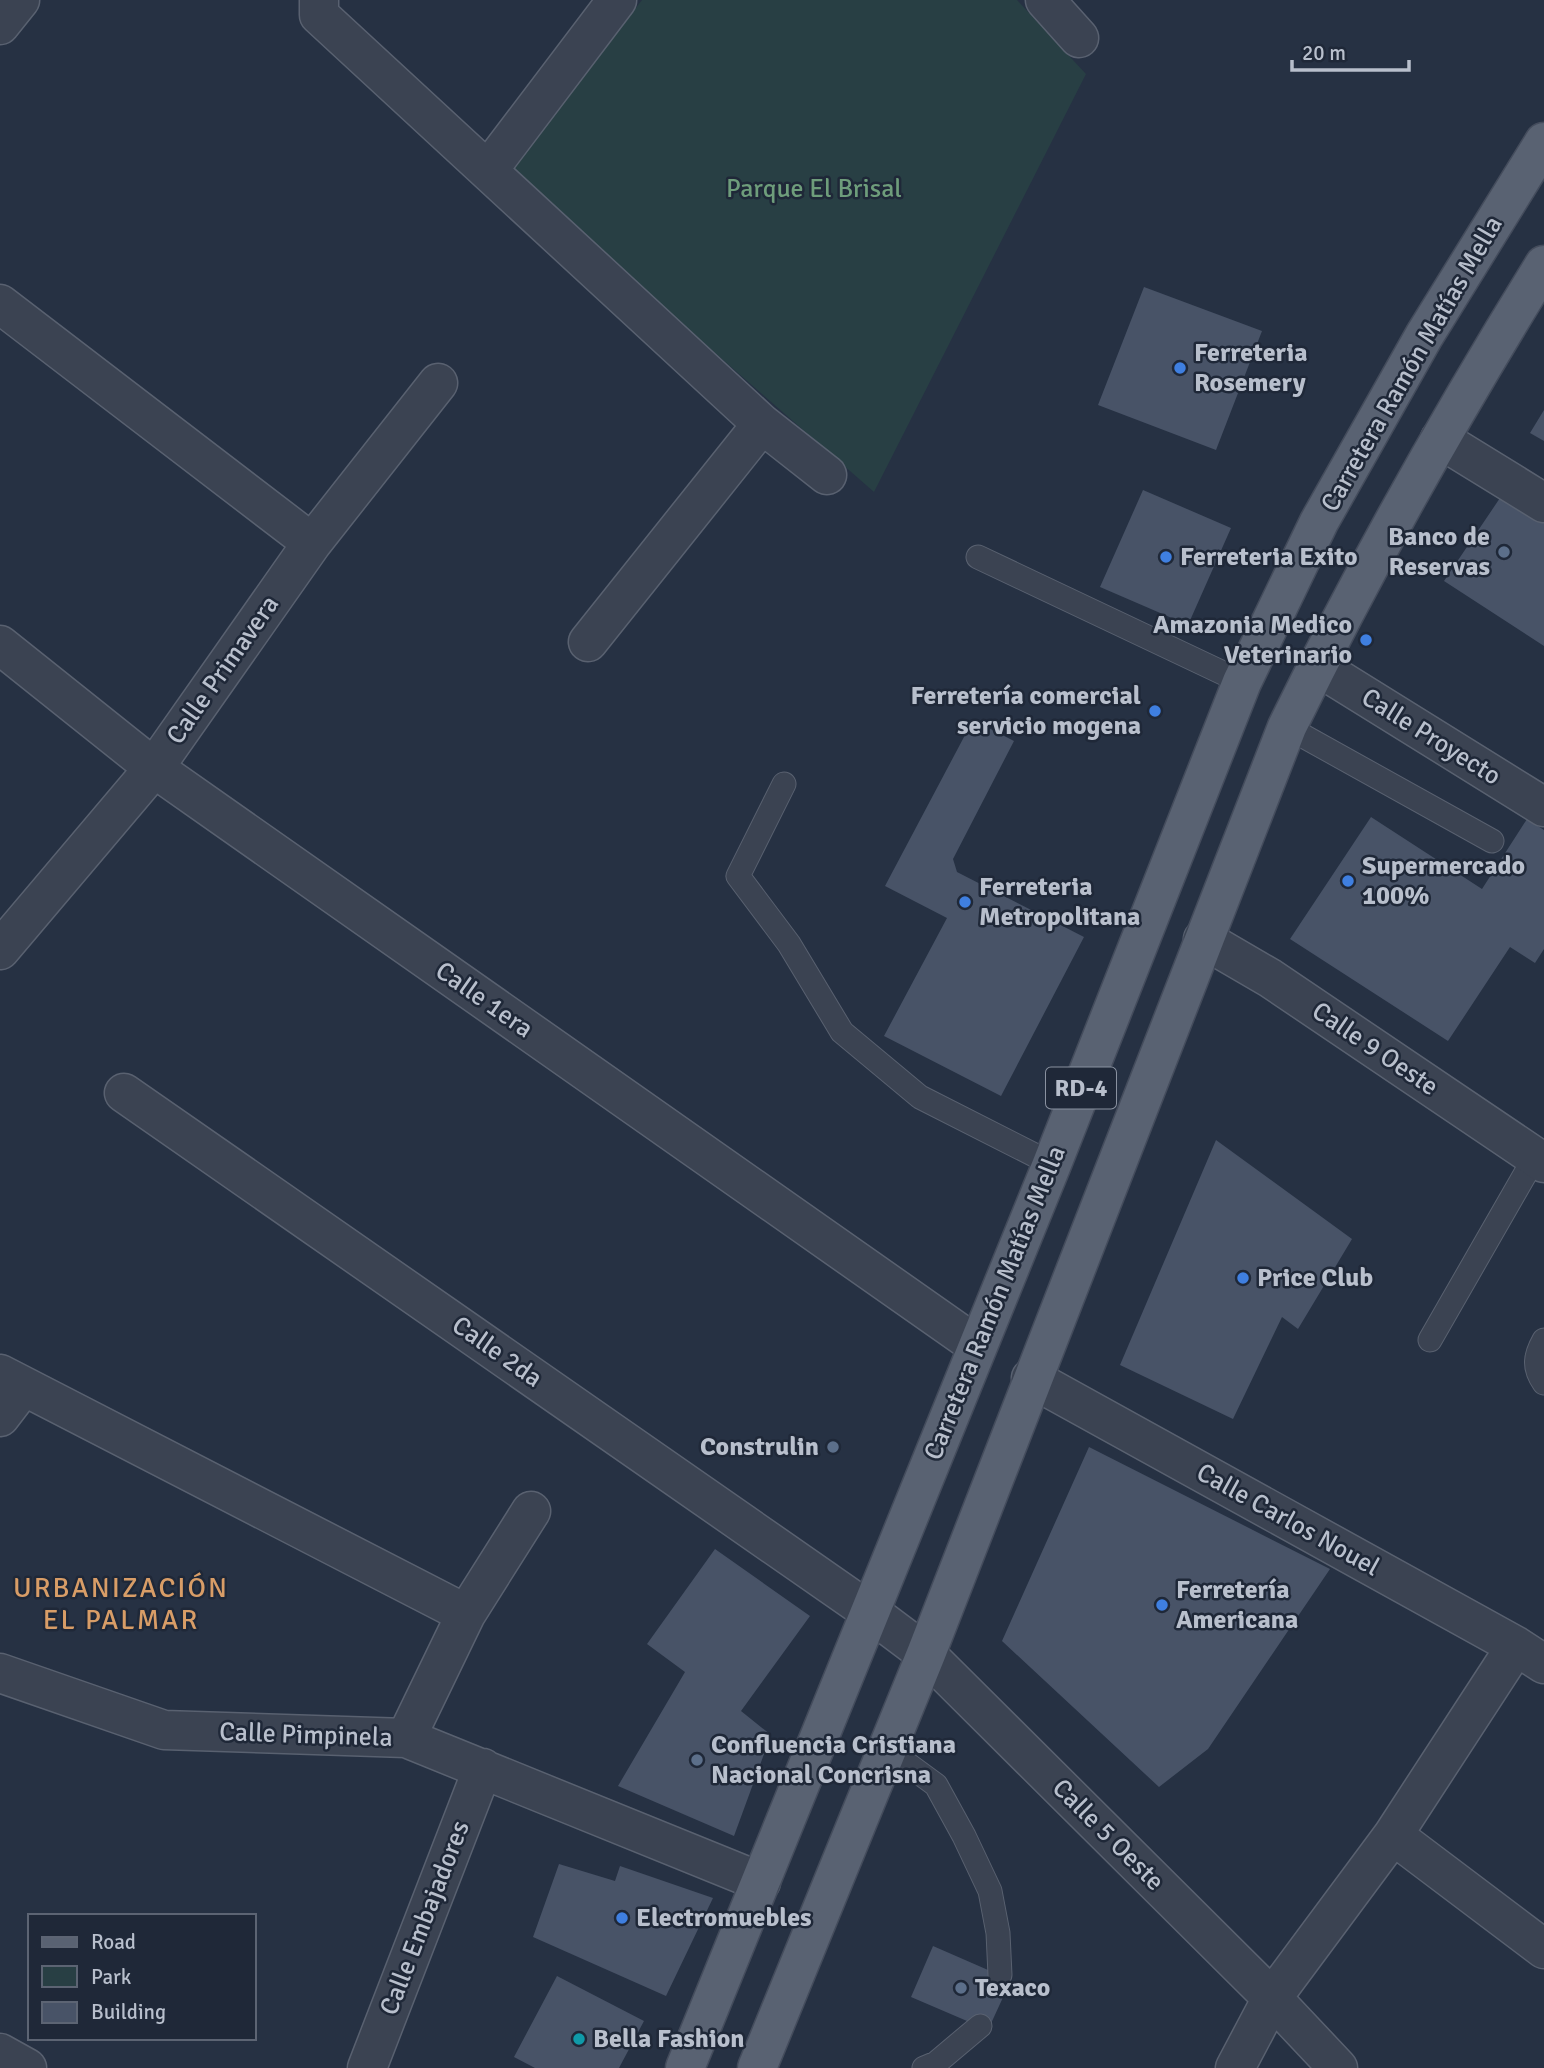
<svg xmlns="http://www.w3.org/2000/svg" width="1544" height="2068" font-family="Signika,sans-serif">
	<rect width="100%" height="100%" fill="#263143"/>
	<path fill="#283f44" d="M 642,0 L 1017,0 L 1086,74 L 874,492 L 509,173 Z"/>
	<path fill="#485367" d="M 1144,287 L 1262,331 L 1216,450 L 1098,405 Z
		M 1544,410 L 1544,441 L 1530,433 Z
		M 1143,490 L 1231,528 L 1188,625 L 1100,587 Z
		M 1502,495 L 1544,522 L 1544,646 L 1444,581 Z
		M 973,720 L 1014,741 L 953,859 L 957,872 L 1084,937 L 1001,1096 L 884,1036 L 947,918 L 885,886 Z
		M 1371,817 L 1482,889 L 1527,819 L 1544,830 L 1544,949 L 1535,963 L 1510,947 L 1448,1041 L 1290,939 Z
		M 1216,1140 L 1352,1239 L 1298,1329 L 1282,1317 L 1233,1419 L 1120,1365 Z
		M 1089,1447 L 1330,1569 L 1208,1749 L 1159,1787 L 1002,1641 Z
		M 715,1549 L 810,1616 L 741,1711 L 771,1735 L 734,1836 L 618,1786 L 685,1672 L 647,1644 Z
		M 559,1864 L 615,1881 L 620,1866 L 713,1898 L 666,1996 L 533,1937 Z
		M 933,1946 L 1011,1980 L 988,2030 L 911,1997 Z
		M 557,1976 L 644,2021 L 619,2068 L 535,2068 L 514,2057 Z"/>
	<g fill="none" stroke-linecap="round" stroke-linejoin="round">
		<defs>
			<path id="service" d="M 978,557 L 1242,682
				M 1287,727 L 1492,841
				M 784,784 L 738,876 L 789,944 L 842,1032 L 920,1097 L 1052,1164
				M 1430,1340 L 1535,1157
				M 1544,1340 C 1535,1356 1533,1367 1544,1383
				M 887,1749 L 936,1785 L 964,1836 L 990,1891 L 998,1933 L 1000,1975
				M 924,2068 L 936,2063 L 980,2026"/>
			<path id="minor" d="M 319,0 L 319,15 L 762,424 L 827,475
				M 1045,0 L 1079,38
				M 0,25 L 20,0
				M 489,169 L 617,0
				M 0,304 L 312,543
				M 1440,439 L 1544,503
				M 588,642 L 762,424
				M 0,645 L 154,768 L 976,1345
				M 1317,666 L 1544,807
				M 1203,939 L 1270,978 L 1544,1163
				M 0,950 L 154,768 L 312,543 L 438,383
				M 124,1093 L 870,1612 L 926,1654 L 1272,1998 L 1338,2068
				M 0,1374 L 466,1614
				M 1031,1378 L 1516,1646 L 1544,1664
				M 0,1417 L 23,1387
				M 0,1673 L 164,1730 L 406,1738 L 761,1882
				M 406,1738 L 466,1614 L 531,1511
				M 1393,1835 L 1544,1949
				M 367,2068 L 483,1768
				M 1235,2068 L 1272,1998 L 1393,1835 L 1516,1646"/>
			<path id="tertiary" d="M 0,2053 L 27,2068"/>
			<path id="primary" d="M 685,2068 L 1052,1164 L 1242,682 L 1319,522 L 1424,336 L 1544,142
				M 757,2068 L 926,1654 L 1287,727 C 1364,569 1451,415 1544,265"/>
		</defs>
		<use href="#service" stroke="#596170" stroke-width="25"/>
		<use href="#minor" stroke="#596170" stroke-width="41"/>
		<use href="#tertiary" stroke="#596170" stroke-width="41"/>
		<use href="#primary" stroke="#444c5c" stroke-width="41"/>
		<use href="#service" stroke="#3b4352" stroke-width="23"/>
		<use href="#minor" stroke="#3b4352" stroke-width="38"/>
		<use href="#tertiary" stroke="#3b4352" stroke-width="38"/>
		<use href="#primary" stroke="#596272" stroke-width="38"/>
	</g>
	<g fill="#3f7fe0" stroke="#1f2838" stroke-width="2.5">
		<circle cx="1180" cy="368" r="7"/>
		<circle cx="1166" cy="557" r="7"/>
		<circle cx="1366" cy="640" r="7"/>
		<circle cx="1155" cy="711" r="7"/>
		<circle cx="1348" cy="881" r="7"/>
		<circle cx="965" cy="902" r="7"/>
		<circle cx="1243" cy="1278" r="7"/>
		<circle cx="1162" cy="1605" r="7"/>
		<circle cx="622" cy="1918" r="7"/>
	</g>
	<g fill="#5c6f8a" stroke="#1f2838" stroke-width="2.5">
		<circle cx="1504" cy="552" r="7"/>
		<circle cx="833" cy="1447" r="7"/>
		<circle cx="697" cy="1760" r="7"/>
		<circle cx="961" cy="1988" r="7"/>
	</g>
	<circle fill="#0f9aa8" stroke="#1f2838" stroke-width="2.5" cx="579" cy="2039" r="7"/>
	<g text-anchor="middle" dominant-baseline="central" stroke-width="5" stroke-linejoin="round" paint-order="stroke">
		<rect fill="#1f2838" stroke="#8a92a0" stroke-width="2" x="1046" y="1067.5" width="70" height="41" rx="5"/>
		<g font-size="24" font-weight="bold" fill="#b8bfcc">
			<text x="1081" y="1088">RD-4</text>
		</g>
		<g font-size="26" fill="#6e9d7b" stroke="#1f2838">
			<text x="814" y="189">Parque El Brisal</text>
		</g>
		<g font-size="26" font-weight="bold" fill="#b8bfcc" stroke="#1f2838" text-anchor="start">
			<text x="1194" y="353">Ferreteria<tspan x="1194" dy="30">Rosemery</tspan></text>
			<text x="1490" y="537" text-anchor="end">Banco de<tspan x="1490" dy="30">Reservas</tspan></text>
			<text x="1180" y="557">Ferreteria Exito</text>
			<text x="1352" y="625" text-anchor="end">Amazonia Medico<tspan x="1352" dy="30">Veterinario</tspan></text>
			<text x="1141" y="696" text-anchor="end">Ferretería comercial<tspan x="1141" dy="30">servicio mogena</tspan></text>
			<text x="1362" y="866">Supermercado<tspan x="1362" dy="30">100%</tspan></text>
			<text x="979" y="887">Ferreteria<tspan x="979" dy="30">Metropolitana</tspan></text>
			<text x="1257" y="1278">Price Club</text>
			<text x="819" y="1447" text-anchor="end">Construlin</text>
			<text x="1176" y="1590">Ferretería<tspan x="1176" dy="30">Americana</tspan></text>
			<text x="711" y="1745">Confluencia Cristiana<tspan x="711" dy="30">Nacional Concrisna</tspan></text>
			<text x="636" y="1918">Electromuebles</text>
			<text x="975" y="1988">Texaco</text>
			<text x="593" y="2039">Bella Fashion</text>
		</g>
		<g font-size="26" fill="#b8bfcc" stroke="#1f2838">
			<text transform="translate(1412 364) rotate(-60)">Carretera Ramón Matías Mella</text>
			<text transform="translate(223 670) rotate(-55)">Calle Primavera</text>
			<text transform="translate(1431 737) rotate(32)">Calle Proyecto</text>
			<text transform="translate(484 1000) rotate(35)">Calle 1era</text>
			<text transform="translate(1375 1049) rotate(34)">Calle 9 Oeste</text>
			<text transform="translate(995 1303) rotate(-68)">Carretera Ramón Matías Mella</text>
			<text transform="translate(497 1352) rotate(35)">Calle 2da</text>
			<text transform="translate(1288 1520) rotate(29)">Calle Carlos Nouel</text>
			<text transform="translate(306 1735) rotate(2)">Calle Pimpinela</text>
			<text transform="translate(1108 1835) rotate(45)">Calle 5 Oeste</text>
			<text transform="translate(425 1918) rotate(-69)">Calle Embajadores</text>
		</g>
		<g font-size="28" letter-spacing="2" fill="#d89d67" stroke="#1f2838">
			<text x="121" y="1588">URBANIZACIÓN<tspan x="121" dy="32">EL PALMAR</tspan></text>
		</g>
	</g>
	<rect x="28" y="1914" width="228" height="126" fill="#1f2838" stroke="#5c6473" stroke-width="2"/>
	<rect x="42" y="1937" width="35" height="10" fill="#596272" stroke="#5c6473" stroke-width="2"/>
	<text x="91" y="1949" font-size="21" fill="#b8bfcc">Road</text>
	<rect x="42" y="1966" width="35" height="21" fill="#283f44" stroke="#5c6473" stroke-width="2"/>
	<text x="91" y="1984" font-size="21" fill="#b8bfcc">Park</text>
	<rect x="42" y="2002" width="35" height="21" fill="#485367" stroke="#5c6473" stroke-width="2"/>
	<text x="91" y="2019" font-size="21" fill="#b8bfcc">Building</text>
	<path d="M1292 60v10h117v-10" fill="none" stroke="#b8bfcc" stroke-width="3.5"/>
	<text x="1302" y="60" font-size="21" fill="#b8bfcc" stroke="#1f2838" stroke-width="5" paint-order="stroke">20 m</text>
</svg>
